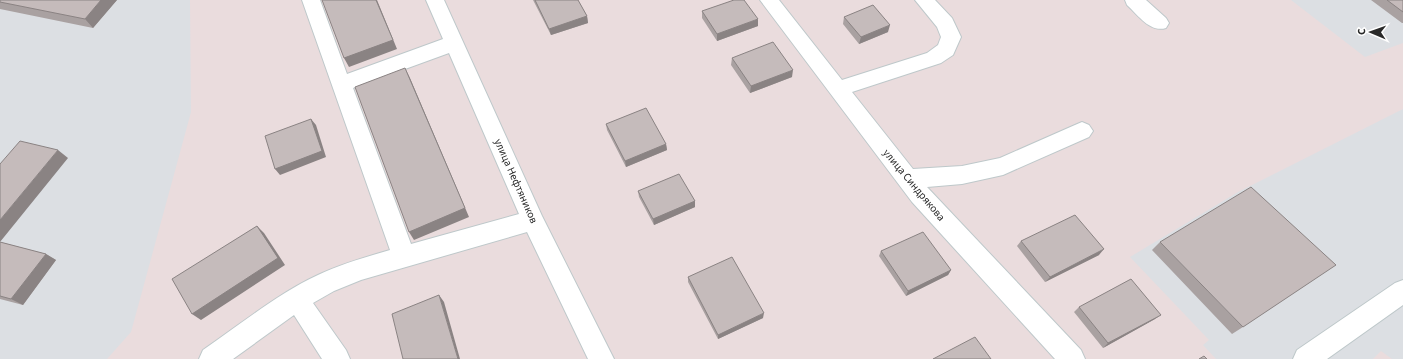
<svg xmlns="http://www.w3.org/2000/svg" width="1403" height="359" font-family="'Source Sans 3',sans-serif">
	<rect width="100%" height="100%" fill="#eadcdd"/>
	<path fill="#dcdfe3" d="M 0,0 L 190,0 L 191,112 L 131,332 L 107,359 L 0,359 Z
		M 1291,0 L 1403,0 L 1403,43 L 1365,57 Z
		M 1403,109 L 1403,359 L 1392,359 L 1381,351 L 1373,359 L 1216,359 L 1203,345 L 1209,340 L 1130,257 L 1238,192 Z"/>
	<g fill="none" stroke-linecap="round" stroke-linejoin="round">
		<defs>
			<path id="minor" d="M 302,0 L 320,0 L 347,74 L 443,39 L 426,0 L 444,0 L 542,216 L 614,359 L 588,359 L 527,232 L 361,280 L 334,291 L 313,303 L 346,350 L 350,359 L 322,359 L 294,315 L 233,359 L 199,359 L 203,350 C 240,325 277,294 318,275 C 341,264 366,257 390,250 ZM 449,53 L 519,214 L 411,244 L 353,88 Z
				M 760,0 L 779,0 L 842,80 L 927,53 L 938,45 L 941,37 L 937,27 L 915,0 L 935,0 L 952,18 L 961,37 L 953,55 L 941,63 L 852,92 L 913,169 L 962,166 L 1000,158 L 1075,125 L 1082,122 L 1089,125 L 1093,131 L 1089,137 L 1003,175 L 962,184 L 927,187 L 1081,350 L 1085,359 L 1055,359 L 912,202 Z
				M 1125,0 L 1146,0 L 1166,18 L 1169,23 L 1166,28 C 1150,33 1138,15 1127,5 Z
				M 1403,280 L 1403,305 L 1327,359 L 1293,359 L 1297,350 L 1395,283 Z"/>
		</defs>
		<use href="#minor" stroke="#bec8ca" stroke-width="2"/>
		<use href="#minor" fill="#fff" fill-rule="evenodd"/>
	</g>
	<path fill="#a9a1a1" d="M 0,0 L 117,0 L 93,28 L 0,9 Z
		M 533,0 L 578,0 L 587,16 L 588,23 L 551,35 Z
		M 1371,0 L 1403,0 L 1403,23 L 1402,23 Z
		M 702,11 L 758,26 L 717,41 L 702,18 Z
		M 844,17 L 888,32 L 859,44 L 843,24 Z
		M 732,58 L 792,77 L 750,93 L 731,65 Z
		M 606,124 L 666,144 L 667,150 L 626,167 L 607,130 Z
		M 638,191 L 695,201 L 695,207 L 654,225 L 639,197 Z
		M 1021,241 L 1099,255 L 1045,282 L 1017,246 Z
		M 0,242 L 46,254 L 56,260 L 23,305 L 0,299 Z
		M 1160,242 L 1243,327 L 1232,334 L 1152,250 Z
		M 881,251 L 951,270 L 948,275 L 906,296 L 879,256 Z
		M 688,277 L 763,318 L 718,339 L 688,282 Z
		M 1079,307 L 1155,319 L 1103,348 L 1074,312 Z"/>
	<path fill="#8a8383" d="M 101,0 L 117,0 L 93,28 L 85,19 Z
		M 376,0 L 377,0 L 397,49 L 349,67 L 344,58 Z
		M 587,16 L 588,23 L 551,35 L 549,29 Z
		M 758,19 L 758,26 L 717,41 L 717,34 Z
		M 890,25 L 888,32 L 859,44 L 861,37 Z
		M 405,68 L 410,78 L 469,217 L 414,240 L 409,232 Z
		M 793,70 L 792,77 L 750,93 L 751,86 Z
		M 311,119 L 316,125 L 326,157 L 280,175 L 275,169 Z
		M 666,144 L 667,150 L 626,167 L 625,161 Z
		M 58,150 L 68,158 L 0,242 L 0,220 Z
		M 695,201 L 695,207 L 654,225 L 653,219 Z
		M 257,226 L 264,233 L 285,265 L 201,320 L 192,314 Z
		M 1104,249 L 1099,255 L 1045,282 L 1050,277 Z
		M 46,254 L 56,260 L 23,305 L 11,299 Z
		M 951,270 L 948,275 L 906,296 L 908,291 Z
		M 439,295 L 444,302 L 460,359 L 458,359 Z
		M 764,313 L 763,318 L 718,339 L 718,335 Z
		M 1161,315 L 1155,319 L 1103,348 L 1108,343 Z"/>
	<path fill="#c5bbbb" stroke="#8a8383" d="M 0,0 L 101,0 L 85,19 L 0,2 Z
		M 322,0 L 376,0 L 393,40 L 344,58 Z
		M 535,0 L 578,0 L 587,16 L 549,29 Z
		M 734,0 L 744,0 L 758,19 L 717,34 L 702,11 Z
		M 1387,0 L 1403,0 L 1403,12 Z
		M 873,5 L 890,25 L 861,37 L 844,17 Z
		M 773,42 L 793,70 L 751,86 L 732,58 Z
		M 405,68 L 465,208 L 409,232 L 355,87 Z
		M 646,108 L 666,144 L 625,161 L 606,124 Z
		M 311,119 L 322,151 L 275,169 L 265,136 Z
		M 20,141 L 58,150 L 0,220 L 0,164 Z
		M 679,174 L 695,201 L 653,219 L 638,191 Z
		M 1251,187 L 1336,265 L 1243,327 L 1160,242 Z
		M 1075,215 L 1104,249 L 1050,277 L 1021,241 Z
		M 257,226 L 278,258 L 192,314 L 172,279 Z
		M 923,232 L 951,270 L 908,291 L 881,251 Z
		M 0,242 L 46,254 L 11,299 L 0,296 Z
		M 732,257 L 764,313 L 718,335 L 688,277 Z
		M 1131,279 L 1161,315 L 1108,343 L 1079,307 Z
		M 439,295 L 458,359 L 403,359 L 392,314 Z
		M 975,337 L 991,359 L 933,359 Z
		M 1204,356 L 1207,359 L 1199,359 Z"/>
	<g text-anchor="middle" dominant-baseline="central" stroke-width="4" stroke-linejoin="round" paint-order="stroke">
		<g font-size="11" fill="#292929" stroke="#fff">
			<text transform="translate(516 181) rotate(66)">улица Нефтяников</text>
			<text transform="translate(914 185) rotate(50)">улица Синдрякова</text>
		</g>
	</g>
	<g transform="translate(1371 32) rotate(272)" stroke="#ffffff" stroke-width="3" paint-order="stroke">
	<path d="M0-3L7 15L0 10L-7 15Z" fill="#292929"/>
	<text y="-6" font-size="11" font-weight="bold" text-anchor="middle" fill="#292929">С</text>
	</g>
</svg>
